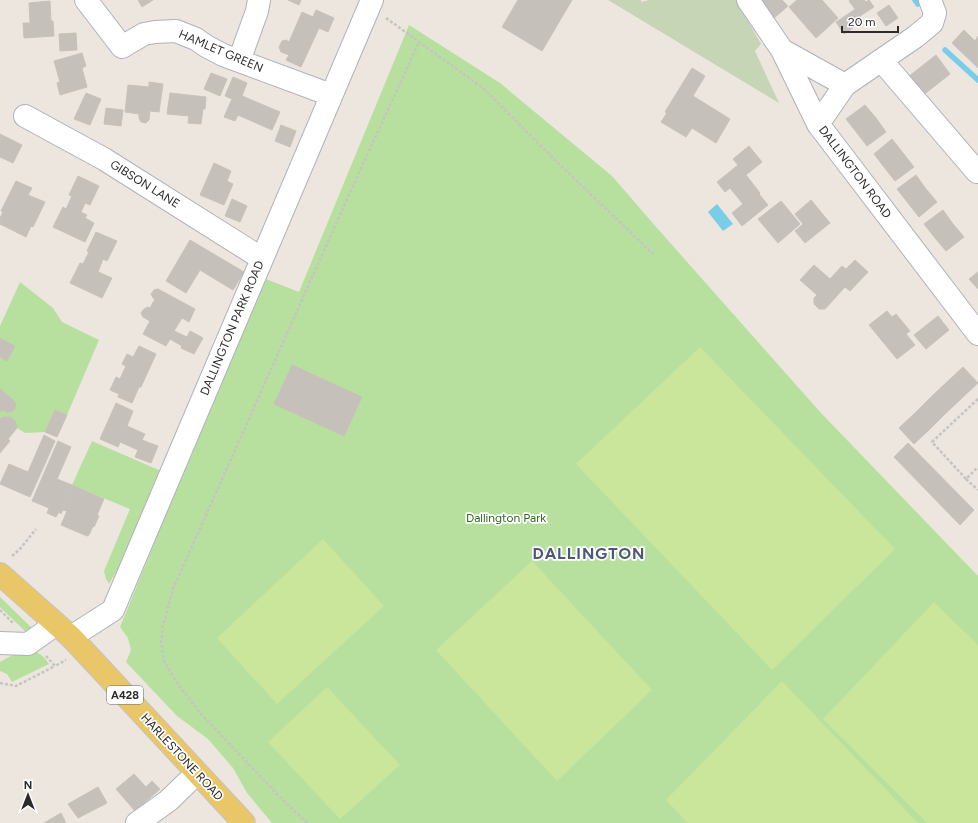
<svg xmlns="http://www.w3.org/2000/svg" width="978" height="823" font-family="Figtree,sans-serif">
	<rect width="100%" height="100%" fill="#ece6df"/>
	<path fill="#b7e09e" d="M 409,25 L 500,83 L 612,176 L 657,228 L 821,413 L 978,576 L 978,823 L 272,823 L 247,793 L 233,768 L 208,739 L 177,716 L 126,662 L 131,650 L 128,638 L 120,627 L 156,539 L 266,279 L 299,292 Z
		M 20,282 L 53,308 L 62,322 L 99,340 L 67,415 L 55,410 L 45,432 L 25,433 L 17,428 L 16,422 L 11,417 L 3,417 L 0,419 L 0,412 L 3,410 L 7,412 L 11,412 L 15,409 L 16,403 L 0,388 L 0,326 Z
		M 92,441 L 161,471 L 119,567 L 109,584 L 106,579 L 104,571 L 130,509 L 72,485 Z
		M 0,597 L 35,631 L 31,634 L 25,631 L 0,607 Z
		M 31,649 C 39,653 44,656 49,664 L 12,682 L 7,674 L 0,671 L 0,662 L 18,652 Z"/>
	<path fill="#c7d5b7" d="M 608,0 L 641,0 L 641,2 L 649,0 L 736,0 L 761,44 L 755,51 L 779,103 Z"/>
	<path fill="#c9e69b" d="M 700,347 L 895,549 L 772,670 L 576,464 Z
		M 323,539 L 384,606 L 277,704 L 217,638 Z
		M 532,561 L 652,690 L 557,781 L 436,650 Z
		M 934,602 L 978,645 L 978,823 L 927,823 L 823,719 Z
		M 782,681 L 918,823 L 688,823 L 666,800 Z
		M 327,687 L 400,765 L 340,819 L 268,742 Z"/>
	<path fill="#78cee8" d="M 717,204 L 733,224 L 723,231 L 708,212 Z"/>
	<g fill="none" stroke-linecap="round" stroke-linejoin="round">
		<path stroke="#78cee8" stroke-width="5.5" d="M 915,0 L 918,4
			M 945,50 L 978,80"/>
	</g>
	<path fill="#c5c0ba" stroke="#c8c2b8" d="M 138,0 L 153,0 L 142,7 Z
		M 288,0 L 301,0 L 299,5 Z
		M 518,0 L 572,0 L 542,51 L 502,27 Z
		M 759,0 L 782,0 L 788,6 L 774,18 Z
		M 797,0 L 822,0 L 838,18 L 816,38 L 789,7 Z
		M 850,0 L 864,0 L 866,2 L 855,9 L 849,1 Z
		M 869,0 L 874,7 L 860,16 L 863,21 L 844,34 L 836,22 Z
		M 50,1 L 51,21 L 53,21 L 54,36 L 24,38 L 23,23 L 30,23 L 29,3 Z
		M 889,5 L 898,18 L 886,26 L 877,13 Z
		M 316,10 L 334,18 L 328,32 L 319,28 L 301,67 L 286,60 L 289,55 L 281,52 L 279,47 L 282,41 L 286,40 L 289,42 L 302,12 L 313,17 Z
		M 964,30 L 975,41 L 978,36 L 978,68 L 952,43 Z
		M 76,33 L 77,50 L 60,51 L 59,34 Z
		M 82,53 L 86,66 L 82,68 L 87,87 L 60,95 L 57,83 L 60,82 L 54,61 Z
		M 936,55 L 950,74 L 936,85 L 922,66 Z
		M 922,66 L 936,85 L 922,96 L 908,77 Z
		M 692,68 L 705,76 L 693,96 L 730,119 L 716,143 L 692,128 L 686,137 L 661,122 L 667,113 L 665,112 Z
		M 211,73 L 227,79 L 220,96 L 204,89 Z
		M 233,77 L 247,83 L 242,96 L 280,112 L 272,130 L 238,115 L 235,121 L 224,117 L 232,99 L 225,96 Z
		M 149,82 L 163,84 L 159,112 L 150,111 L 149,120 L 146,123 L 141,122 L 139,118 L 139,114 L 125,112 L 128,85 L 149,87 Z
		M 86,93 L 101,99 L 90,125 L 74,119 Z
		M 170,93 L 206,97 L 205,109 L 203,109 L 201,124 L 188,123 L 189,116 L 167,114 Z
		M 865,105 L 876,118 L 857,133 L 846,119 Z
		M 106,108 L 123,110 L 121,126 L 104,124 Z
		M 876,118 L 886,132 L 867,146 L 857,133 Z
		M 281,125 L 296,131 L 290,147 L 275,141 Z
		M 0,134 L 22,145 L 13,163 L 0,157 Z
		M 892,139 L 903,153 L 884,167 L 874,154 Z
		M 749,146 L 762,162 L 746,175 L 760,193 L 759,194 L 768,205 L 742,226 L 732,213 L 743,204 L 730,188 L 725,192 L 717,182 L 738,165 L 733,159 Z
		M 903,153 L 914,167 L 895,181 L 884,167 Z
		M 214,163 L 231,171 L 227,181 L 233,184 L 224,205 L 200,195 Z
		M 916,175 L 926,189 L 908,203 L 897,189 Z
		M 78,176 L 99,186 L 90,205 L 85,203 L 81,212 L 87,215 L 85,218 L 94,223 L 85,242 L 53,227 L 63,207 L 66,209 L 72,196 L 69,195 Z
		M 16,181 L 32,188 L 28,195 L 45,202 L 33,227 L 31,226 L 26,237 L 0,224 L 0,218 L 3,212 L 1,211 Z
		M 926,189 L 937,202 L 919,217 L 908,203 Z
		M 232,199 L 247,206 L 240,222 L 225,216 Z
		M 811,200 L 830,223 L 805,243 L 795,231 L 803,224 L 795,214 Z
		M 781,201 L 800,224 L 778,243 L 758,219 Z
		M 943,210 L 953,224 L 935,238 L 924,224 Z
		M 953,224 L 964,237 L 946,251 L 935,238 Z
		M 96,232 L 117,241 L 107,261 L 103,259 L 98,272 L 112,278 L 102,298 L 70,283 L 80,263 L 83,264 L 89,252 L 87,251 Z
		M 190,240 L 244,272 L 233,290 L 200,270 L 186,293 L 166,281 Z
		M 855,260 L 868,272 L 850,291 L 845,287 L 825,309 L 819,309 L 814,304 L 814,298 L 817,295 L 800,280 L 814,265 L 830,279 L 842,266 L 846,269 Z
		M 978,272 L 978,289 L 969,279 Z
		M 158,289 L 195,309 L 189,322 L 182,318 L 174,331 L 187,337 L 190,331 L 203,338 L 194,354 L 181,348 L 182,346 L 170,339 L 166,346 L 143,334 L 150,321 L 143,317 L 141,313 L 144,309 L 148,307 L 150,308 L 155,299 L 153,298 L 151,294 L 154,290 Z
		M 887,311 L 892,317 L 896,314 L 910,331 L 906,334 L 915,345 L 897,359 L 869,325 Z
		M 938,316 L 949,330 L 926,349 L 914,335 Z
		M 0,338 L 15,346 L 7,361 L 0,357 Z
		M 139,346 L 156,354 L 141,387 L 139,387 L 132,403 L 118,397 L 119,394 L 110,390 L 116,377 L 120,379 L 126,366 L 122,364 L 127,354 L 133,357 Z
		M 292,365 L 362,397 L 344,436 L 274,404 Z
		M 963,367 L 978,383 L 962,398 L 947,382 Z
		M 947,382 L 962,398 L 946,413 L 931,397 Z
		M 0,388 L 16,403 L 15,409 L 11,412 L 7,412 L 3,410 L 0,412 Z
		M 931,397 L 946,413 L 930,429 L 915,413 Z
		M 116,403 L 133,411 L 127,426 L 145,434 L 142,440 L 158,446 L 151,463 L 135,457 L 138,450 L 120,442 L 118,447 L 100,439 Z
		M 55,410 L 67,415 L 57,437 L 45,432 Z
		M 915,413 L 930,429 L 914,444 L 899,428 Z
		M 3,417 L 11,417 L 16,422 L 17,428 L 8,439 L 10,441 L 0,453 L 0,419 Z
		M 44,435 L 55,441 L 30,497 L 0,484 L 9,464 L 28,472 Z
		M 58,441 L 71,447 L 57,479 L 72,485 L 61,514 L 59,512 L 56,517 L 47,513 L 49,508 L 32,501 Z
		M 908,443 L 974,510 L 960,525 L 894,457 Z
		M 72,485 L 104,499 L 97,515 L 99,516 L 94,527 L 93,526 L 89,535 L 87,536 L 61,525 L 67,511 L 62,510 Z
		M 134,774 L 146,787 L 152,781 L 160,789 L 135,811 L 116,789 Z
		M 98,787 L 107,803 L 78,818 L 68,804 Z
		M 61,813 L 66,823 L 44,823 Z"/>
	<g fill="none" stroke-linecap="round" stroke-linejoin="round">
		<defs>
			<path id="minor" d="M 86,0 L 122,47 L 144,34 L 155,32 L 176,31 L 196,39 L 206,46 L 223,55 L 331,95
				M 748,0 L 782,50 L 818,124 L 978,334
				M 782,50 L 845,85
				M 881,60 L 977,172 L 978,171
				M 239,61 L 257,11 L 259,0
				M 25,116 L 104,159 L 261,258
				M 818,124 L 845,85 L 915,37 L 932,23 L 935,13 L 930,0
				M 71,637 L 113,610 L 372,0
				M 0,643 L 28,644 L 56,624
				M 137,823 L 168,801 L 197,773"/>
			<path id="major" d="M 0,574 L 71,637 L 244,823"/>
		</defs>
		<use href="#minor" stroke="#afb1bb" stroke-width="24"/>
		<use href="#major" stroke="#c4c4c4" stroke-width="24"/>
		<path stroke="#c4c4c4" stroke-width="2.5" stroke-dasharray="3 2" stroke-linecap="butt" d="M 386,18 L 483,88 L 554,159 L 653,254
			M 978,399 L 932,442 L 966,479 L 978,467
			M 966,479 L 978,490
			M 12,556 L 20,549 L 36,529
			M 0,610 L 13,623
			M 46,656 L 55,666 L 66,660
			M 0,683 L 16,686 L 55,666
			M 307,823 L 279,796 L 201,714 L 177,683 L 164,661 L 161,642 L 163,626 L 173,589 L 352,188 L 419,42"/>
		<use href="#minor" stroke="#fff" stroke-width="22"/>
		<use href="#major" stroke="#e9c667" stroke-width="22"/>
	</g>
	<g text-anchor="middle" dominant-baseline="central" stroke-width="3.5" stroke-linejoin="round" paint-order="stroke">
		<rect fill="#fff" stroke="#6b6b6b" stroke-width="1" x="107" y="686" width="36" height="18" rx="3"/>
		<g font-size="11" font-weight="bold" fill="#2b2b2b">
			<text x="125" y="695">A428</text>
		</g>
		<g font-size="12" fill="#2b2b2b" stroke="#fff">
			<text transform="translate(221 51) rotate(23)">HAMLET GREEN</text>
			<text transform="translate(855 172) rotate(53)">DALLINGTON ROAD</text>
			<text transform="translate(145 184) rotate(32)">GIBSON LANE</text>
			<text transform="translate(232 328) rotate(-67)">DALLINGTON PARK ROAD</text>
			<text transform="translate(182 757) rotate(47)">HARLESTONE ROAD</text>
		</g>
		<g font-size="12" fill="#30651f" stroke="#fff">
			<text x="506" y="518">Dallington Park</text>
		</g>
		<g font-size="16" font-weight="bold" letter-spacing="1" fill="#4e577a" stroke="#fff">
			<text x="589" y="553">DALLINGTON</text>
		</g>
	</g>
	<g transform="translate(28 795)" stroke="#ffffff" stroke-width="3" paint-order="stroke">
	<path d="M0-3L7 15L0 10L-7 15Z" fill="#2b2b2b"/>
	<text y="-6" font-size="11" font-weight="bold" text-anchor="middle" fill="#2b2b2b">N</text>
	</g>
	<path d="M842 26v6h56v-6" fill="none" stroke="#2b2b2b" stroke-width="2"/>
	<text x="848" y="26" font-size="12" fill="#2b2b2b" stroke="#ffffff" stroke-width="3" paint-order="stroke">20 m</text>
</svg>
